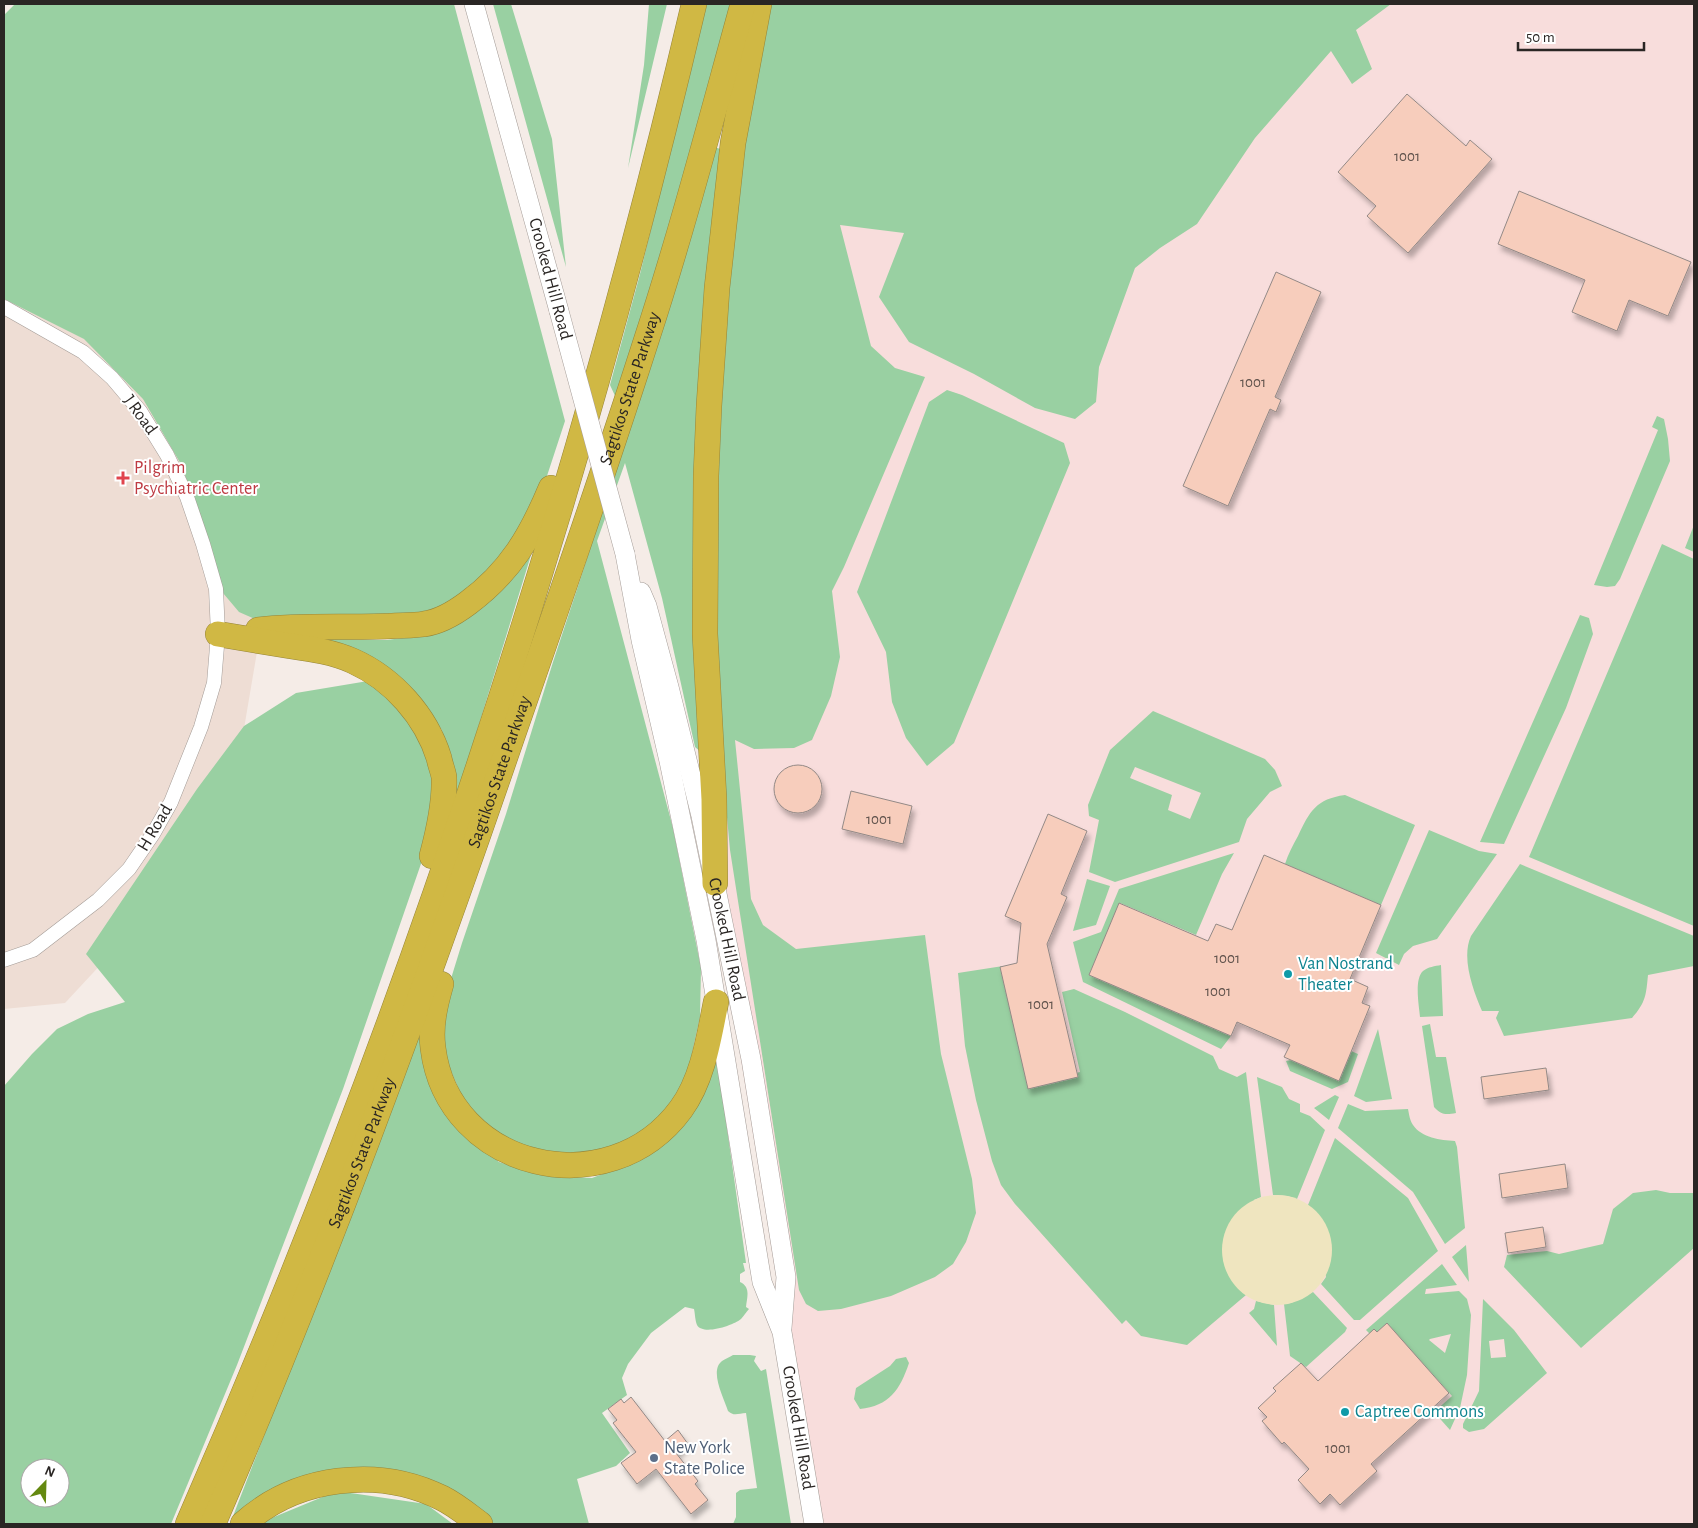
<svg xmlns="http://www.w3.org/2000/svg" width="1698" height="1528" font-family="'Alegreya Sans',sans-serif">
	<defs>
		<filter id="shadow"><feDropShadow dx="3" dy="5.5" stdDeviation="2.5" flood-color="#0004"/></filter>
	</defs>
	<rect width="100%" height="100%" fill="#f5ece7"/>
	<path fill="#eeddd4" d="M 4,128 L 267,593 L 239,758 L 158,903 L 65,1003 L 4,1009 Z"/>
	<path fill="#f8dddc" d="M 759,4 L 1694,4 L 1694,1524 L 816,1524 L 736,1029 L 715,738 Z"/>
	<path fill="#99d0a2" fill-rule="evenodd" d="M 15,4 L 454,4 L 565,421 L 545,482 L 511,549 L 461,599 L 434,615 L 257,620 L 239,612 L 223,593 L 216,568 L 182,466 L 143,399 L 84,339 L 4,299 L 4,15 Z
		M 493,4 L 511,4 L 552,139 L 566,267 Z
		M 649,4 L 667,4 L 628,168 L 644,65 Z
		M 706,4 L 732,4 L 682,194 L 616,398 L 610,385 L 640,274 Z
		M 768,4 L 1391,4 L 1356,30 L 1372,69 L 1352,84 L 1331,51 L 1255,138 L 1197,224 L 1160,248 L 1135,268 L 1099,367 L 1096,402 L 1075,419 L 1035,408 L 974,374 L 909,342 L 879,297 L 904,233 L 840,225 L 871,346 L 895,368 L 925,377 L 844,567 L 832,591 L 840,657 L 831,696 L 812,740 L 794,748 L 754,749 L 735,740 L 751,899 L 763,925 L 796,949 L 925,935 L 941,1054 L 972,1179 L 976,1213 L 966,1242 L 953,1264 L 935,1277 L 891,1296 L 841,1309 L 818,1311 L 806,1304 L 799,1290 L 730,850 L 719,730 L 713,551 L 724,344 L 742,152 Z
		M 715,147 L 725,151 L 702,753 L 695,747 L 662,598 L 625,463 L 597,541 L 673,828 L 701,968 L 700,1017 L 687,1076 L 660,1122 L 613,1150 L 561,1158 L 507,1144 L 467,1108 L 444,1055 L 445,998 L 462,943 L 506,814 L 553,662 L 584,568 Z
		M 947,390 L 962,395 L 1064,443 L 1070,463 L 954,743 L 927,766 L 906,738 L 892,702 L 886,652 L 857,592 L 929,402 Z
		M 1657,416 L 1664,419 L 1668,439 L 1670,461 L 1620,579 L 1615,586 L 1607,587 L 1594,585 L 1658,430 L 1652,427 Z
		M 1694,525 L 1694,552 L 1685,548 Z
		M 1662,544 L 1694,559 L 1694,926 L 1529,857 Z
		M 531,555 L 453,809 L 442,730 L 416,694 L 294,638 L 387,640 L 437,633 L 488,603 Z
		M 1580,615 L 1589,618 L 1593,634 L 1566,708 L 1504,844 L 1480,842 Z
		M 374,680 L 421,730 L 438,799 L 423,858 L 343,1089 L 237,1365 L 171,1524 L 4,1524 L 4,1086 L 32,1054 L 57,1029 L 88,1014 L 125,1002 L 86,954 L 197,789 L 244,726 L 296,693 ZM 30,1468 L 60,1468 L 60,1498 L 30,1498 Z
		M 1153,711 L 1265,759 L 1275,770 L 1282,786 L 1270,792 L 1247,819 L 1239,842 L 1115,882 L 1089,872 L 1099,820 L 1089,816 L 1088,805 L 1110,750 ZM 1135,767 L 1201,793 L 1190,819 L 1168,810 L 1172,795 L 1130,778 Z
		M 1345,795 L 1415,825 L 1381,905 L 1285,864 C 1288,854 1293,845 1298,836 C 1310,811 1316,799 1345,795 Z
		M 1429,830 L 1479,851 L 1497,854 L 1437,939 L 1413,946 L 1404,954 L 1399,965 L 1376,953 Z
		M 1234,853 L 1222,874 L 1196,935 L 1120,903 L 1089,975 L 1231,1036 L 1221,1049 L 1083,982 L 1073,942 L 1101,932 L 1119,889 Z
		M 1520,864 L 1694,936 L 1694,966 L 1648,975 C 1646,995 1646,1002 1632,1018 L 1504,1036 L 1496,1018 L 1499,1011 L 1482,1011 C 1473,990 1461,958 1471,936 Z
		M 1087,879 L 1110,886 L 1096,925 L 1073,931 Z
		M 1441,965 L 1443,1016 L 1420,1017 C 1419,1006 1414,979 1423,971 C 1428,967 1435,966 1441,965 Z
		M 1003,966 L 1031,1085 L 1080,1072 L 1062,992 L 1074,989 L 1125,1012 L 1213,1056 L 1219,1069 L 1237,1077 L 1246,1072 L 1261,1197 L 1254,1200 L 1238,1288 L 1246,1295 L 1187,1345 L 1141,1336 L 1126,1320 L 1122,1324 L 1015,1204 L 1001,1185 L 992,1161 L 976,1100 L 965,1046 L 958,973 Z
		M 1430,1024 L 1436,1057 L 1446,1057 L 1456,1113 C 1446,1115 1441,1115 1434,1107 L 1422,1026 Z
		M 421,1029 L 431,1079 L 453,1124 L 499,1162 L 540,1175 L 592,1178 L 645,1158 L 680,1127 L 714,1059 L 717,1060 L 718,1064 L 746,1263 L 743,1263 L 745,1271 L 740,1274 L 740,1282 C 751,1287 747,1297 746,1307 L 749,1309 C 746,1312 744,1316 741,1319 C 734,1325 703,1336 697,1325 C 695,1320 695,1313 694,1309 L 685,1307 L 651,1333 L 628,1364 L 622,1378 L 627,1395 L 602,1413 L 630,1453 L 616,1466 L 577,1479 L 589,1524 L 489,1524 L 393,1473 L 230,1524 Z
		M 1378,1029 L 1392,1099 L 1366,1102 L 1354,1096 Z
		M 1351,1051 L 1358,1054 L 1348,1082 L 1332,1089 L 1290,1071 L 1286,1061 L 1291,1060 L 1339,1080 Z
		M 1257,1077 L 1282,1087 L 1289,1099 L 1300,1104 L 1300,1112 L 1310,1116 L 1325,1130 L 1297,1199 L 1287,1196 L 1273,1195 Z
		M 1335,1095 L 1339,1097 L 1329,1120 L 1314,1108 Z
		M 1348,1104 L 1365,1111 L 1408,1109 C 1409,1114 1410,1121 1413,1125 C 1422,1138 1440,1140 1455,1141 L 1457,1147 L 1465,1228 L 1445,1244 L 1413,1192 L 1338,1128 Z
		M 1335,1138 L 1408,1198 L 1438,1251 L 1360,1320 L 1354,1320 L 1321,1284 L 1326,1277 L 1308,1205 Z
		M 1656,1190 L 1670,1193 L 1694,1193 L 1694,1248 L 1581,1348 L 1504,1267 L 1507,1255 L 1547,1251 L 1559,1254 L 1603,1244 L 1613,1209 L 1633,1193 Z
		M 1466,1245 L 1469,1282 L 1452,1257 Z
		M 1442,1264 L 1457,1285 L 1426,1289 L 1425,1294 L 1459,1291 L 1467,1299 L 1471,1315 L 1467,1375 L 1460,1408 L 1450,1430 L 1434,1412 L 1452,1396 L 1387,1324 L 1372,1336 L 1366,1330 ZM 1451,1334 L 1445,1353 L 1429,1340 L 1430,1339 Z
		M 1313,1292 L 1347,1328 L 1345,1332 L 1306,1367 L 1290,1356 L 1284,1304 L 1291,1303 Z
		M 1483,1299 L 1514,1330 L 1547,1373 L 1484,1429 L 1469,1432 L 1463,1428 L 1463,1424 L 1479,1391 ZM 1504,1339 L 1506,1357 L 1491,1358 L 1489,1341 Z
		M 1256,1301 L 1274,1305 L 1277,1346 L 1249,1313 L 1254,1309 Z
		M 733,1355 L 750,1355 L 756,1356 L 754,1361 L 761,1371 L 766,1369 L 791,1524 L 733,1524 L 736,1517 L 736,1493 L 740,1490 L 757,1488 L 746,1413 C 739,1413 734,1417 728,1411 C 724,1398 709,1371 722,1361 C 725,1359 730,1357 733,1355 Z
		M 906,1357 L 909,1363 C 900,1390 889,1406 860,1409 L 854,1399 L 856,1388 L 890,1366 L 896,1359 Z
		M 337,1491 L 426,1504 L 453,1524 L 257,1524 Z"/>
	<path fill="#efe5bf" d="M1222 1250a55 55 0 1 1 110 0a55 55 0 1 1-110 0Z"/>
	<path fill="#f7cdbc" stroke="#938986" filter="url(#shadow)" d="M 1407,94 L 1466,146 L 1470,140 L 1492,159 L 1408,253 L 1367,216 L 1376,206 L 1338,172 Z
		M 1519,191 L 1691,262 L 1668,316 L 1629,300 L 1617,331 L 1572,312 L 1585,280 L 1498,244 Z
		M 1276,272 L 1321,292 L 1275,397 L 1281,400 L 1276,412 L 1270,409 L 1228,506 L 1183,486 Z
		M774 789a24 24 0 1 1 48 0a24 24 0 1 1-48 0Z
		M 851,791 L 912,806 L 903,844 L 842,829 Z
		M 1048,814 L 1087,831 L 1061,894 L 1067,897 L 1047,944 L 1078,1077 L 1028,1089 L 1000,967 L 1017,963 L 1021,923 L 1005,916 Z
		M 1264,855 L 1381,905 L 1350,979 L 1368,987 L 1362,1003 L 1370,1006 L 1339,1081 L 1284,1057 L 1290,1045 L 1237,1022 L 1231,1036 L 1089,975 L 1119,903 L 1208,941 L 1216,924 L 1232,930 Z
		M 1546,1068 L 1549,1090 L 1484,1099 L 1481,1077 Z
		M 1565,1164 L 1568,1188 L 1502,1198 L 1499,1174 Z
		M 1543,1227 L 1546,1247 L 1508,1253 L 1505,1233 Z
		M 1387,1323 L 1449,1393 L 1371,1464 L 1377,1471 L 1340,1505 L 1330,1494 L 1320,1504 L 1298,1480 L 1309,1469 L 1284,1442 L 1282,1444 L 1262,1421 L 1267,1417 L 1258,1408 L 1276,1391 L 1273,1388 L 1301,1363 L 1318,1381 L 1374,1329 L 1377,1332 Z
		M 631,1397 L 665,1441 L 678,1430 L 688,1444 L 676,1453 L 698,1481 L 695,1484 L 708,1500 L 691,1514 L 656,1469 L 637,1484 L 621,1463 L 636,1452 L 613,1423 L 617,1420 L 608,1409 L 621,1399 L 624,1403 Z"/>
	<g fill="none" stroke-linecap="round" stroke-linejoin="round">
		<defs>
			<path id="minor" d="M 4,307 L 83,352 L 112,378 L 140,411 L 167,455 L 187,497 L 203,544 L 216,589 L 218,634 L 214,683 L 201,727 L 171,802 L 153,834 L 129,869 L 98,900 L 33,950 L 4,960"/>
			<g id="secondary">
				<path d="M 474,4 L 559,311"/>
				<path id="s1" d="M 625,554 L 641,640 L 669,761 L 706,940 L 762,1282 L 782,1332 L 814,1524"/>
				<path id="s2" d="M 641,592 L 647,606 L 669,687 L 701,816 L 751,1059 L 786,1277 L 782,1328"/>
			</g>
			<g id="motorway">
				<path d="M 258,630 C 301,625 346,628 390,626 C 401,625 413,626 424,624 C 439,622 456,612 468,603 C 510,572 531,536 551,488"/>
				<path d="M 218,634 C 242,638 266,642 290,646 C 311,649 333,652 353,661 C 393,679 426,716 439,758 C 440,764 443,771 444,777 C 445,803 439,830 432,856"/>
				<path d="M 715,883 L 714,799 L 705,634 L 706,476 L 709,406 L 717,288 L 733,143 L 759,4"/>
				<path d="M 441,984 C 435,1005 430,1026 433,1048 C 448,1170 609,1207 681,1109 C 703,1079 709,1037 716,1002"/>
				<path d="M 188,1524 C 402,1035 572,523 694,4"/>
				<path id="s3" d="M 213,1524 C 324,1266 421,1003 512,737 C 558,605 604,472 647,338 C 683,228 712,116 743,4"/>
				<path d="M 243,1524 C 296,1476 378,1466 442,1498 C 456,1505 468,1515 480,1524"/>
			</g>
		</defs>
		<use href="#minor" stroke="#a49c97" stroke-width="15"/>
		<use href="#secondary" stroke="#a49c97" stroke-width="20"/>
		<use href="#motorway" stroke="#968539" stroke-width="26"/>
		<use href="#minor" stroke="#fff" stroke-width="14"/>
		<use href="#secondary" stroke="#fff" stroke-width="19"/>
		<use href="#motorway" stroke="#d0b844" stroke-width="25"/>
		<defs>
			<path id="secondary-bridge" d="M 559,311 L 625,554"/>
		</defs>
		<use href="#secondary-bridge" stroke="#a49c97" stroke-width="20" stroke-linecap="butt"/>
		<use href="#secondary-bridge" stroke="#fff" stroke-width="19"/>
	</g>
	<path fill="#e0444e" stroke="#fff" stroke-width="2" d="M120.5 470.5h5v5h5v5h-5v5h-5v-5h-5v-5h5z"/>
	<g fill="#0f9aa8" stroke="#fff" stroke-width="2">
		<circle cx="1288" cy="974" r="5"/>
		<circle cx="1345" cy="1412" r="5"/>
	</g>
	<circle fill="#5c6f8a" stroke="#fff" stroke-width="2" cx="654" cy="1458" r="5"/>
	<g text-anchor="middle" dominant-baseline="central" stroke-width="4" stroke-linejoin="round" paint-order="stroke">
		<g font-size="15" fill="#5d504a">
			<text x="1407" y="156">1001</text>
			<text x="1253" y="382">1001</text>
			<text x="879" y="819">1001</text>
			<text x="1227" y="958">1001</text>
			<text x="1218" y="991">1001</text>
			<text x="1041" y="1004">1001</text>
			<text x="1338" y="1448">1001</text>
		</g>
		<g font-size="18" fill="#2a2624" stroke="#fff">
			<text transform="translate(550 279) rotate(75)">Crooked Hill Road</text>
			<text stroke="none"><textPath href="#s3" startOffset="1210">Sagtikos State Parkway</textPath></text>
			<text transform="translate(140 415) rotate(54)">J Road</text>
			<text stroke="none"><textPath href="#s3" startOffset="805">Sagtikos State Parkway</textPath></text>
			<text transform="translate(155 828) rotate(-59)">H Road</text>
			<text stroke="none"><textPath href="#s2" startOffset="358">Crooked Hill Road</textPath></text>
			<text stroke="none"><textPath href="#s3" startOffset="400">Sagtikos State Parkway</textPath></text>
			<text stroke="none"><textPath href="#s1" startOffset="892">Crooked Hill Road</textPath></text>
		</g>
		<g font-size="18" fill="#be3a42" stroke="#fff" text-anchor="start">
			<text x="134" y="468">Pilgrim<tspan x="134" dy="21">Psychiatric Center</tspan></text>
		</g>
		<g font-size="18" fill="#0d838f" stroke="#fff" text-anchor="start">
			<text x="1298" y="964">Van Nostrand<tspan x="1298" dy="21">Theater</tspan></text>
			<text x="1355" y="1412">Captree Commons</text>
		</g>
		<g font-size="18" fill="#4e5e75" stroke="#fff" text-anchor="start">
			<text x="664" y="1448">New York<tspan x="664" dy="21">State Police</tspan></text>
		</g>
	</g>
	<rect width="1698" height="1528" fill="none" stroke="#2a2624" stroke-width="10"/>
	<g transform="translate(45 1483) rotate(23)"><circle r="24" fill="#ffffff" stroke="#aaa8a7"/>
	<path d="M0-4L9 19L0 12L-9 19Z" fill="#648910"/>
	<text y="-8" font-size="14" font-weight="bold" text-anchor="middle" fill="#2a2624">N</text>
	</g>
	<path d="M1518 42v8h126v-8" fill="none" stroke="#2a2624" stroke-width="2.5"/>
	<text x="1526" y="42" font-size="15" fill="#2a2624" stroke="#ffffff" stroke-width="4" paint-order="stroke">50 m</text>
</svg>
